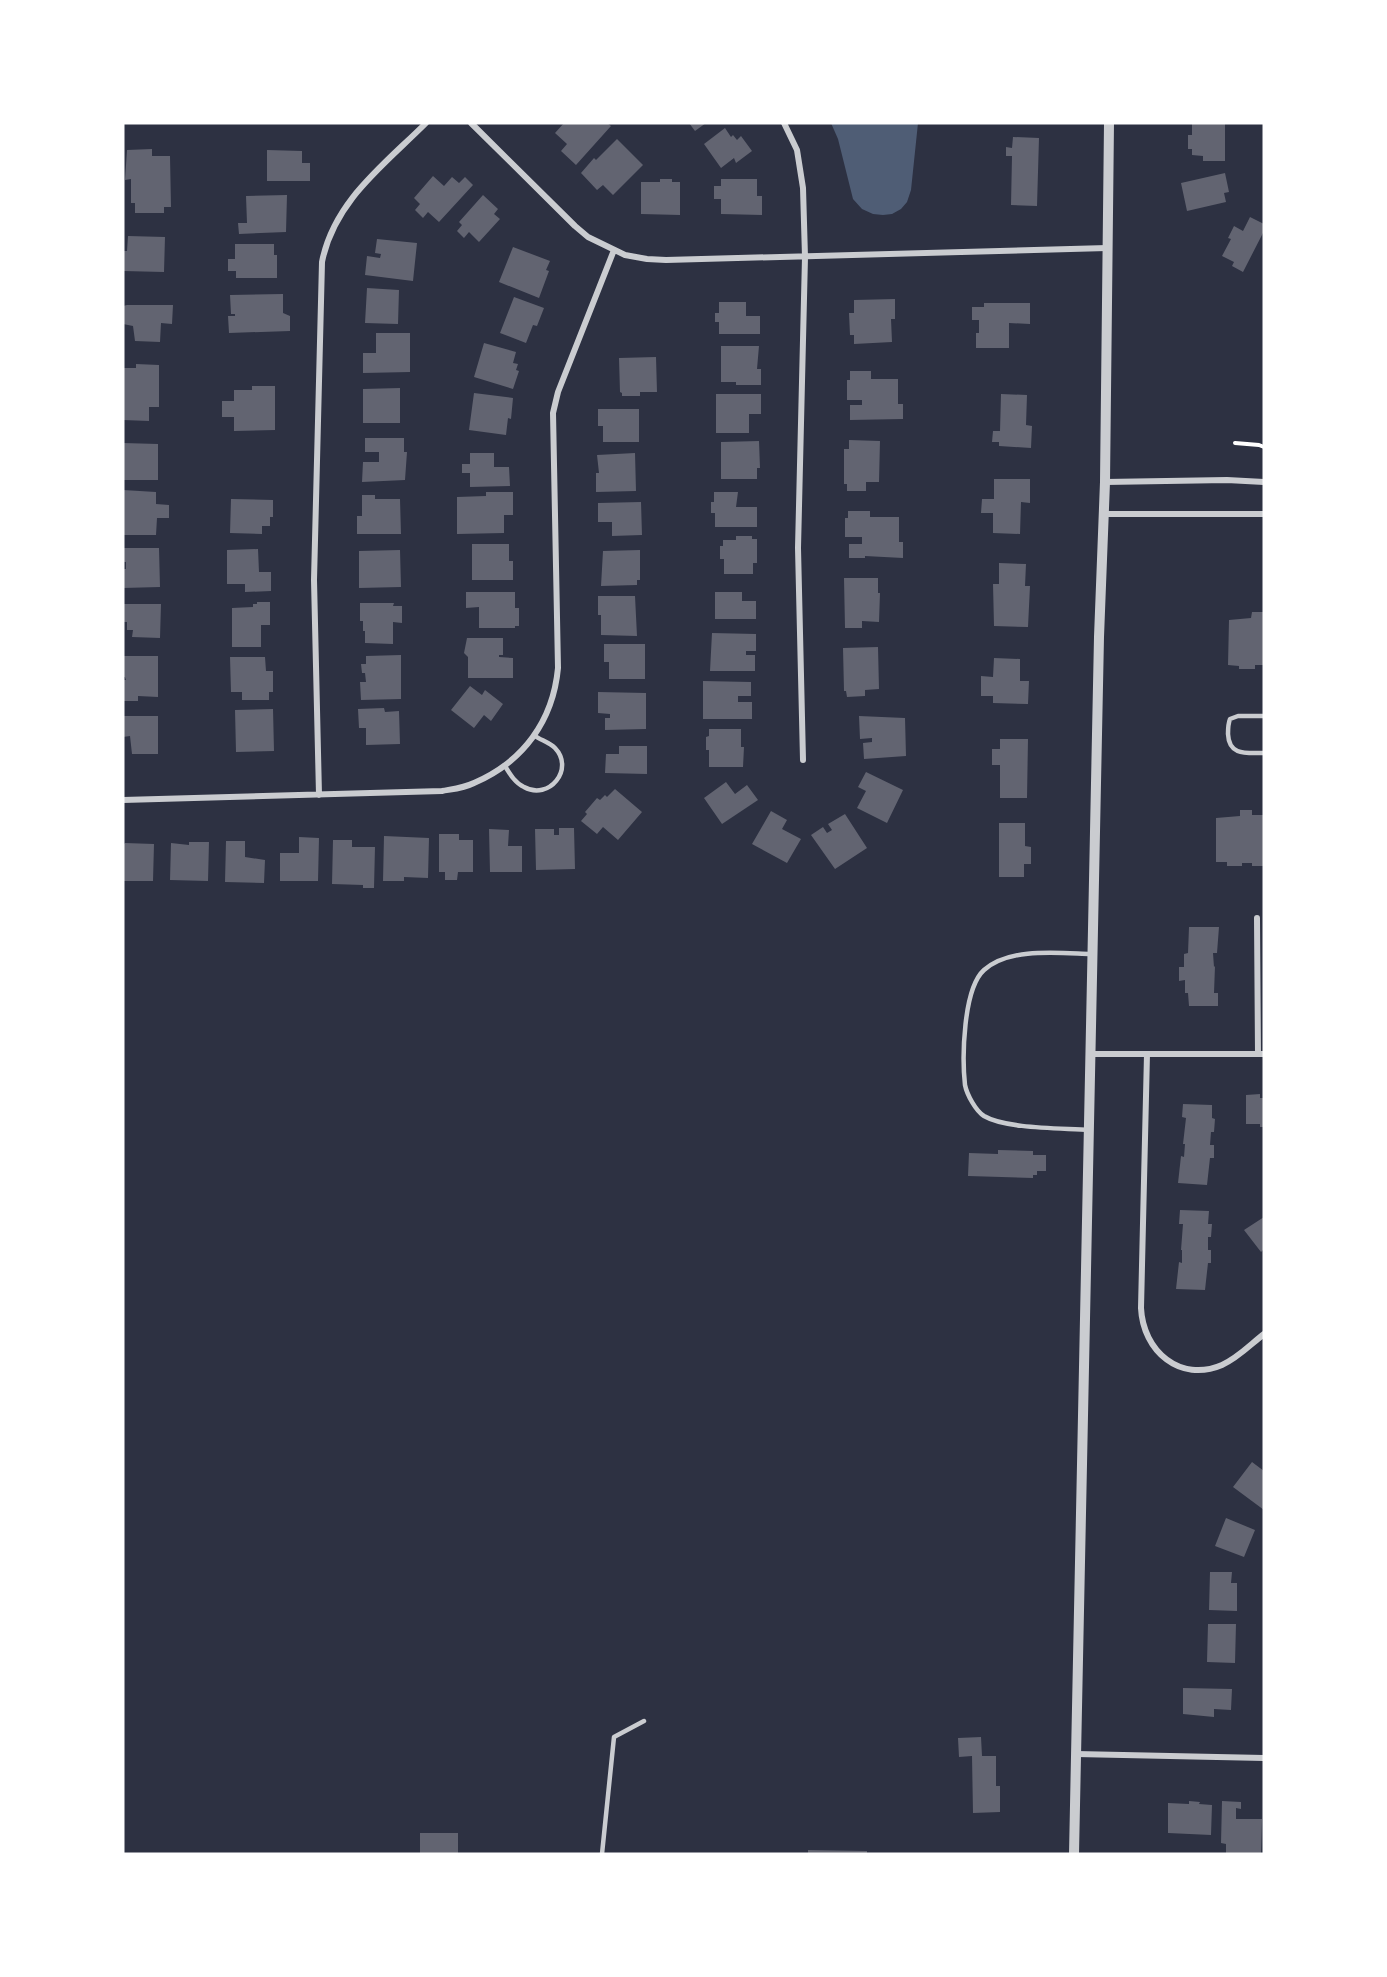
<svg xmlns="http://www.w3.org/2000/svg" width="1387" height="1977" font-family="Inter,sans-serif">
	<rect width="100%" height="100%" fill="#2d3142"/>
	<path fill="#4f5d75" d="M 831,123 L 918,123 L 911,190 L 907,202 L 901,209 L 892,214 L 883,215 L 873,214 L 862,209 L 853,199 L 838,139 Z"/>
	<path fill="#626471" d="M 564,123 L 607,123 L 611,126 L 576,165 L 561,151 L 567,144 L 555,133 Z
		M 689,123 L 706,123 L 695,131 Z
		M 1192,123 L 1225,123 L 1225,161 L 1203,161 L 1203,156 L 1192,155 L 1192,149 L 1188,149 L 1188,135 L 1192,135 Z
		M 725,128 L 731,137 L 733,135 L 737,140 L 741,136 L 752,151 L 736,163 L 734,158 L 721,168 L 704,144 Z
		M 1013,137 L 1039,138 L 1037,206 L 1011,205 L 1012,156 L 1006,156 L 1006,147 L 1012,148 Z
		M 617,139 L 643,165 L 613,195 L 603,185 L 597,190 L 581,173 L 594,158 L 596,160 Z
		M 152,149 L 152,156 L 170,156 L 171,207 L 164,207 L 164,213 L 135,213 L 135,203 L 131,203 L 131,179 L 125,180 L 127,150 Z
		M 267,150 L 302,151 L 302,163 L 310,163 L 310,181 L 267,181 Z
		M 1225,173 L 1229,192 L 1224,193 L 1226,202 L 1187,211 L 1181,183 Z
		M 433,176 L 444,186 L 452,177 L 459,183 L 465,177 L 473,185 L 439,222 L 428,212 L 423,218 L 415,210 L 420,204 L 414,198 Z
		M 660,179 L 672,179 L 672,182 L 680,182 L 680,215 L 641,214 L 641,182 L 660,182 Z
		M 721,179 L 757,179 L 757,196 L 762,196 L 762,215 L 721,214 L 721,199 L 714,199 L 714,186 L 721,186 Z
		M 287,195 L 286,232 L 239,234 L 238,223 L 247,223 L 246,196 Z
		M 483,195 L 498,209 L 494,214 L 500,219 L 479,242 L 469,232 L 464,238 L 457,231 L 462,225 L 459,222 Z
		M 1250,217 L 1264,224 L 1264,231 L 1243,272 L 1232,266 L 1234,262 L 1222,256 L 1231,239 L 1228,238 L 1234,226 L 1243,231 Z
		M 128,236 L 165,237 L 164,272 L 123,271 L 124,251 L 127,251 Z
		M 377,239 L 417,243 L 413,281 L 365,275 L 367,256 L 380,258 L 381,254 L 375,253 Z
		M 235,244 L 274,244 L 274,255 L 277,255 L 277,278 L 236,278 L 236,271 L 228,271 L 228,259 L 235,259 Z
		M 513,247 L 550,261 L 546,270 L 549,271 L 539,298 L 499,282 Z
		M 367,288 L 399,290 L 398,324 L 365,323 Z
		M 283,294 L 283,313 L 290,316 L 290,331 L 229,333 L 228,316 L 235,316 L 235,314 L 231,314 L 230,295 Z
		M 514,297 L 544,308 L 537,326 L 533,325 L 526,343 L 500,333 Z
		M 895,299 L 895,319 L 891,319 L 892,342 L 854,344 L 854,335 L 850,335 L 849,313 L 854,313 L 854,300 Z
		M 719,302 L 746,302 L 746,316 L 760,316 L 760,334 L 719,334 L 719,322 L 715,322 L 715,313 L 719,313 Z
		M 984,303 L 1030,303 L 1030,324 L 1009,323 L 1009,348 L 976,348 L 976,333 L 979,333 L 979,320 L 972,320 L 972,307 L 984,307 Z
		M 127,305 L 173,305 L 172,324 L 161,323 L 160,342 L 135,341 L 133,326 L 123,324 L 123,306 Z
		M 376,333 L 410,333 L 410,372 L 363,373 L 363,353 L 376,353 Z
		M 484,343 L 516,352 L 513,363 L 518,364 L 516,370 L 519,371 L 513,389 L 474,377 Z
		M 721,346 L 759,346 L 757,369 L 761,369 L 761,385 L 736,385 L 736,382 L 721,382 Z
		M 656,357 L 657,392 L 640,392 L 640,396 L 622,396 L 622,393 L 620,392 L 619,358 Z
		M 136,364 L 159,365 L 159,407 L 149,407 L 149,421 L 123,420 L 123,368 L 136,368 Z
		M 850,371 L 871,371 L 871,379 L 898,379 L 898,404 L 903,404 L 903,419 L 850,420 L 850,405 L 862,405 L 862,400 L 847,400 L 847,380 L 850,380 Z
		M 252,386 L 275,386 L 275,430 L 234,431 L 234,417 L 222,417 L 222,401 L 234,401 L 234,390 L 252,390 Z
		M 400,388 L 400,423 L 363,423 L 363,389 Z
		M 474,393 L 513,398 L 511,419 L 508,418 L 506,435 L 469,430 Z
		M 716,394 L 761,394 L 761,414 L 749,414 L 749,433 L 716,433 Z
		M 1001,394 L 1027,395 L 1026,425 L 1032,426 L 1031,448 L 999,446 L 999,442 L 992,442 L 993,431 L 1000,431 Z
		M 598,409 L 639,409 L 639,442 L 603,442 L 603,426 L 598,426 Z
		M 365,438 L 404,438 L 404,452 L 407,452 L 405,480 L 362,482 L 363,462 L 379,462 L 379,452 L 365,452 Z
		M 849,440 L 880,441 L 879,482 L 866,482 L 866,491 L 847,491 L 847,484 L 844,484 L 844,449 L 849,449 Z
		M 759,441 L 760,468 L 757,468 L 757,479 L 721,479 L 721,442 Z
		M 123,443 L 158,444 L 158,480 L 123,480 Z
		M 470,453 L 494,453 L 494,467 L 509,467 L 510,486 L 470,487 L 470,473 L 462,473 L 462,464 L 470,464 Z
		M 635,453 L 636,491 L 596,492 L 596,473 L 599,473 L 597,455 Z
		M 994,479 L 1030,479 L 1030,503 L 1021,502 L 1020,534 L 993,533 L 993,513 L 981,513 L 982,499 L 994,499 Z
		M 123,490 L 156,492 L 156,504 L 169,505 L 169,518 L 157,518 L 156,535 L 123,535 Z
		M 486,492 L 513,492 L 513,515 L 504,515 L 504,533 L 457,534 L 457,497 L 486,496 Z
		M 714,492 L 738,492 L 736,507 L 757,507 L 757,527 L 715,527 L 715,513 L 711,513 L 711,502 L 714,502 Z
		M 362,495 L 375,495 L 375,499 L 400,499 L 401,534 L 357,534 L 357,516 L 362,516 Z
		M 231,499 L 273,500 L 273,517 L 270,517 L 270,526 L 262,526 L 262,534 L 230,533 Z
		M 641,502 L 642,535 L 612,536 L 612,522 L 598,522 L 598,503 Z
		M 848,511 L 870,511 L 870,517 L 899,517 L 899,542 L 903,542 L 903,558 L 865,556 L 865,558 L 849,558 L 849,544 L 862,544 L 862,537 L 845,537 L 845,518 L 848,518 Z
		M 736,536 L 752,536 L 752,539 L 757,539 L 757,563 L 753,563 L 753,574 L 724,574 L 724,559 L 720,559 L 720,546 L 723,546 L 723,540 L 736,540 Z
		M 472,544 L 509,544 L 509,561 L 513,561 L 513,580 L 472,580 Z
		M 123,548 L 159,548 L 160,587 L 123,588 L 123,569 L 126,569 L 126,562 L 123,562 Z
		M 258,549 L 259,572 L 271,572 L 271,591 L 245,592 L 245,584 L 227,584 L 227,550 Z
		M 400,550 L 401,587 L 359,588 L 359,551 Z
		M 640,550 L 640,580 L 637,580 L 637,585 L 601,586 L 603,551 Z
		M 999,563 L 1026,564 L 1025,586 L 1030,586 L 1028,627 L 994,626 L 993,584 L 999,584 Z
		M 844,578 L 878,578 L 878,593 L 880,593 L 879,622 L 862,621 L 862,628 L 845,628 Z
		M 466,592 L 515,592 L 515,608 L 519,608 L 519,626 L 515,626 L 515,628 L 479,628 L 479,607 L 466,608 Z
		M 715,592 L 742,592 L 742,601 L 756,601 L 756,619 L 715,619 Z
		M 598,596 L 635,596 L 637,636 L 601,635 L 601,615 L 598,615 Z
		M 257,602 L 270,602 L 270,625 L 261,625 L 261,647 L 232,647 L 232,608 L 253,607 L 253,604 L 257,604 Z
		M 360,603 L 394,603 L 393,606 L 402,606 L 402,623 L 393,622 L 393,644 L 365,643 L 365,631 L 363,631 L 363,621 L 360,621 Z
		M 123,604 L 161,604 L 160,638 L 132,637 L 133,630 L 127,630 L 127,622 L 123,622 Z
		M 1252,612 L 1264,612 L 1264,665 L 1255,665 L 1255,669 L 1239,669 L 1239,666 L 1228,665 L 1229,620 L 1251,618 Z
		M 712,633 L 756,634 L 756,651 L 746,651 L 746,655 L 755,655 L 755,671 L 710,671 Z
		M 467,638 L 503,638 L 503,655 L 499,655 L 499,657 L 513,658 L 513,678 L 468,678 L 468,657 L 464,653 Z
		M 604,644 L 645,644 L 645,679 L 609,679 L 609,662 L 604,662 Z
		M 878,647 L 879,689 L 865,690 L 865,696 L 847,697 L 846,691 L 844,691 L 843,648 Z
		M 401,655 L 401,699 L 361,700 L 360,682 L 366,682 L 365,673 L 362,673 L 361,664 L 366,664 L 366,656 Z
		M 123,656 L 158,656 L 158,697 L 138,696 L 138,701 L 123,701 L 123,680 L 126,680 L 125,677 L 123,677 Z
		M 230,657 L 265,657 L 266,671 L 273,671 L 273,692 L 269,692 L 269,700 L 242,700 L 242,692 L 231,692 Z
		M 994,658 L 1020,659 L 1020,681 L 1029,681 L 1028,704 L 993,703 L 993,696 L 981,696 L 981,676 L 993,677 Z
		M 703,681 L 751,682 L 751,696 L 738,696 L 738,702 L 752,702 L 752,719 L 703,719 Z
		M 470,686 L 482,695 L 485,690 L 503,704 L 491,721 L 484,715 L 474,728 L 451,710 Z
		M 598,692 L 646,693 L 646,729 L 605,730 L 605,718 L 610,718 L 610,714 L 598,713 Z
		M 384,708 L 385,712 L 399,711 L 400,744 L 366,745 L 366,728 L 359,728 L 358,709 Z
		M 273,709 L 274,751 L 236,752 L 235,710 Z
		M 123,716 L 158,716 L 158,754 L 132,754 L 130,736 L 123,737 Z
		M 859,716 L 905,718 L 906,756 L 864,759 L 863,743 L 872,742 L 872,738 L 860,739 Z
		M 709,729 L 741,729 L 741,747 L 744,747 L 743,767 L 709,767 L 709,750 L 706,750 L 706,737 L 709,736 Z
		M 1000,739 L 1028,739 L 1027,798 L 1000,798 L 1000,765 L 992,765 L 992,749 L 1000,749 Z
		M 619,746 L 647,746 L 647,774 L 605,773 L 606,754 L 619,754 Z
		M 866,772 L 903,790 L 887,823 L 857,808 L 866,791 L 858,787 Z
		M 726,782 L 735,794 L 747,785 L 758,800 L 722,824 L 704,798 Z
		M 615,789 L 642,812 L 618,840 L 603,827 L 597,834 L 581,821 L 587,814 L 585,812 L 597,798 L 600,800 L 605,795 L 607,797 Z
		M 1240,810 L 1252,810 L 1252,815 L 1264,815 L 1264,866 L 1252,866 L 1252,863 L 1242,863 L 1242,866 L 1227,866 L 1227,862 L 1216,862 L 1216,818 L 1240,816 Z
		M 771,811 L 787,820 L 782,829 L 801,839 L 787,863 L 752,844 Z
		M 845,814 L 867,848 L 835,869 L 811,835 L 823,827 L 827,833 L 832,830 L 828,824 Z
		M 999,823 L 1025,823 L 1025,846 L 1031,847 L 1031,864 L 1024,864 L 1024,877 L 999,877 Z
		M 559,828 L 574,828 L 575,869 L 536,870 L 535,829 L 554,829 L 554,835 L 559,835 Z
		M 489,829 L 509,830 L 508,846 L 522,846 L 522,872 L 490,872 Z
		M 439,834 L 459,834 L 459,840 L 473,840 L 473,872 L 458,872 L 457,880 L 445,880 L 445,872 L 439,872 Z
		M 384,836 L 429,838 L 428,878 L 404,877 L 404,881 L 383,881 Z
		M 299,837 L 319,838 L 318,881 L 280,881 L 280,853 L 299,853 Z
		M 333,840 L 352,840 L 352,847 L 375,847 L 374,888 L 363,888 L 363,885 L 332,884 Z
		M 226,841 L 245,841 L 245,857 L 265,860 L 264,883 L 225,882 Z
		M 189,842 L 209,842 L 208,881 L 170,880 L 171,843 L 189,845 Z
		M 125,843 L 154,844 L 153,881 L 123,881 L 123,845 Z
		M 1189,927 L 1219,927 L 1217,953 L 1213,953 L 1214,967 L 1215,966 L 1214,993 L 1218,993 L 1218,1006 L 1189,1006 L 1188,993 L 1185,993 L 1185,980 L 1179,981 L 1179,967 L 1184,967 L 1184,954 L 1188,953 Z
		M 1260,1094 L 1260,1098 L 1264,1098 L 1264,1127 L 1260,1127 L 1260,1124 L 1246,1124 L 1246,1095 Z
		M 1183,1104 L 1212,1105 L 1212,1118 L 1215,1119 L 1214,1132 L 1211,1132 L 1210,1145 L 1214,1145 L 1214,1158 L 1210,1158 L 1207,1185 L 1178,1183 L 1181,1156 L 1184,1157 L 1185,1144 L 1183,1144 L 1186,1118 L 1182,1117 Z
		M 998,1150 L 1033,1151 L 1033,1155 L 1046,1155 L 1046,1171 L 1037,1171 L 1037,1175 L 1033,1175 L 1033,1178 L 968,1176 L 969,1153 L 998,1154 Z
		M 1180,1210 L 1209,1211 L 1208,1224 L 1212,1224 L 1211,1237 L 1208,1237 L 1208,1250 L 1211,1250 L 1211,1263 L 1208,1263 L 1205,1290 L 1176,1289 L 1179,1262 L 1182,1263 L 1182,1250 L 1181,1250 L 1183,1224 L 1179,1224 Z
		M 1264,1217 L 1264,1249 L 1261,1252 L 1244,1230 Z
		M 1252,1462 L 1264,1471 L 1264,1510 L 1233,1487 Z
		M 1226,1518 L 1255,1530 L 1244,1557 L 1215,1546 Z
		M 1210,1572 L 1232,1572 L 1231,1583 L 1237,1583 L 1237,1611 L 1209,1610 Z
		M 1208,1624 L 1236,1624 L 1235,1663 L 1207,1662 Z
		M 1183,1688 L 1232,1689 L 1231,1710 L 1214,1709 L 1214,1717 L 1183,1714 Z
		M 981,1737 L 982,1756 L 996,1756 L 996,1786 L 1000,1786 L 1000,1812 L 973,1813 L 972,1756 L 959,1757 L 958,1738 Z
		M 1189,1801 L 1200,1802 L 1199,1804 L 1212,1805 L 1211,1835 L 1168,1833 L 1168,1803 L 1189,1804 Z
		M 1222,1801 L 1241,1802 L 1241,1809 L 1236,1808 L 1236,1819 L 1262,1819 L 1261,1854 L 1226,1854 L 1226,1844 L 1221,1843 Z
		M 420,1833 L 458,1833 L 458,1854 L 420,1854 Z
		M 808,1850 L 867,1851 L 867,1854 L 808,1854 Z"/>
	<g fill="none" stroke-linecap="round" stroke-linejoin="round">
		<path stroke="#fff" stroke-width="4" d="M 1235,443 L 1259,445 L 1264,447"/>
		<path stroke="#caccd0" stroke-width="4.5" d="M 1264,716 L 1238,716 L 1230,719 C 1228,724 1228,728 1228,734 C 1229,756 1246,753 1264,753
			M 505,766 C 510,774 515,783 524,787 C 549,801 575,769 555,748 C 550,743 541,740 535,736
			M 1089,1130 C 1062,1128 1006,1129 984,1116 C 976,1111 967,1095 965,1085 C 962,1058 963,989 984,970 C 1010,947 1059,953 1091,954
			M 602,1854 L 614,1737 L 644,1721"/>
		<path stroke="#caccd0" stroke-width="6" d="M 471,123 L 575,226 L 588,237 L 625,255 L 647,259 L 666,260 L 1107,248
			M 784,123 L 797,150 L 803,188 L 805,257 L 798,548 L 803,760
			M 1105,482 L 1227,480 L 1264,482
			M 1104,514 L 1264,514
			M 319,795 L 314,580 L 322,262 C 334,201 384,165 426,123
			M 123,800 L 442,791 C 453,789 464,788 474,783 C 523,762 553,721 558,668 L 553,413 L 558,392 L 614,250
			M 1257,918 L 1258,1054
			M 1092,1054 L 1264,1054
			M 1147,1054 L 1141,1308 C 1143,1351 1180,1383 1222,1365 C 1238,1358 1251,1344 1264,1334
			M 1076,1754 L 1264,1758"/>
		<path stroke="#caccd0" stroke-width="10" d="M 1074,1854 L 1099,637 L 1105,482 L 1109,123"/>
	</g>
	<rect width="1387" height="1977" fill="none" stroke="#ffffff" stroke-width="249"/>
</svg>
